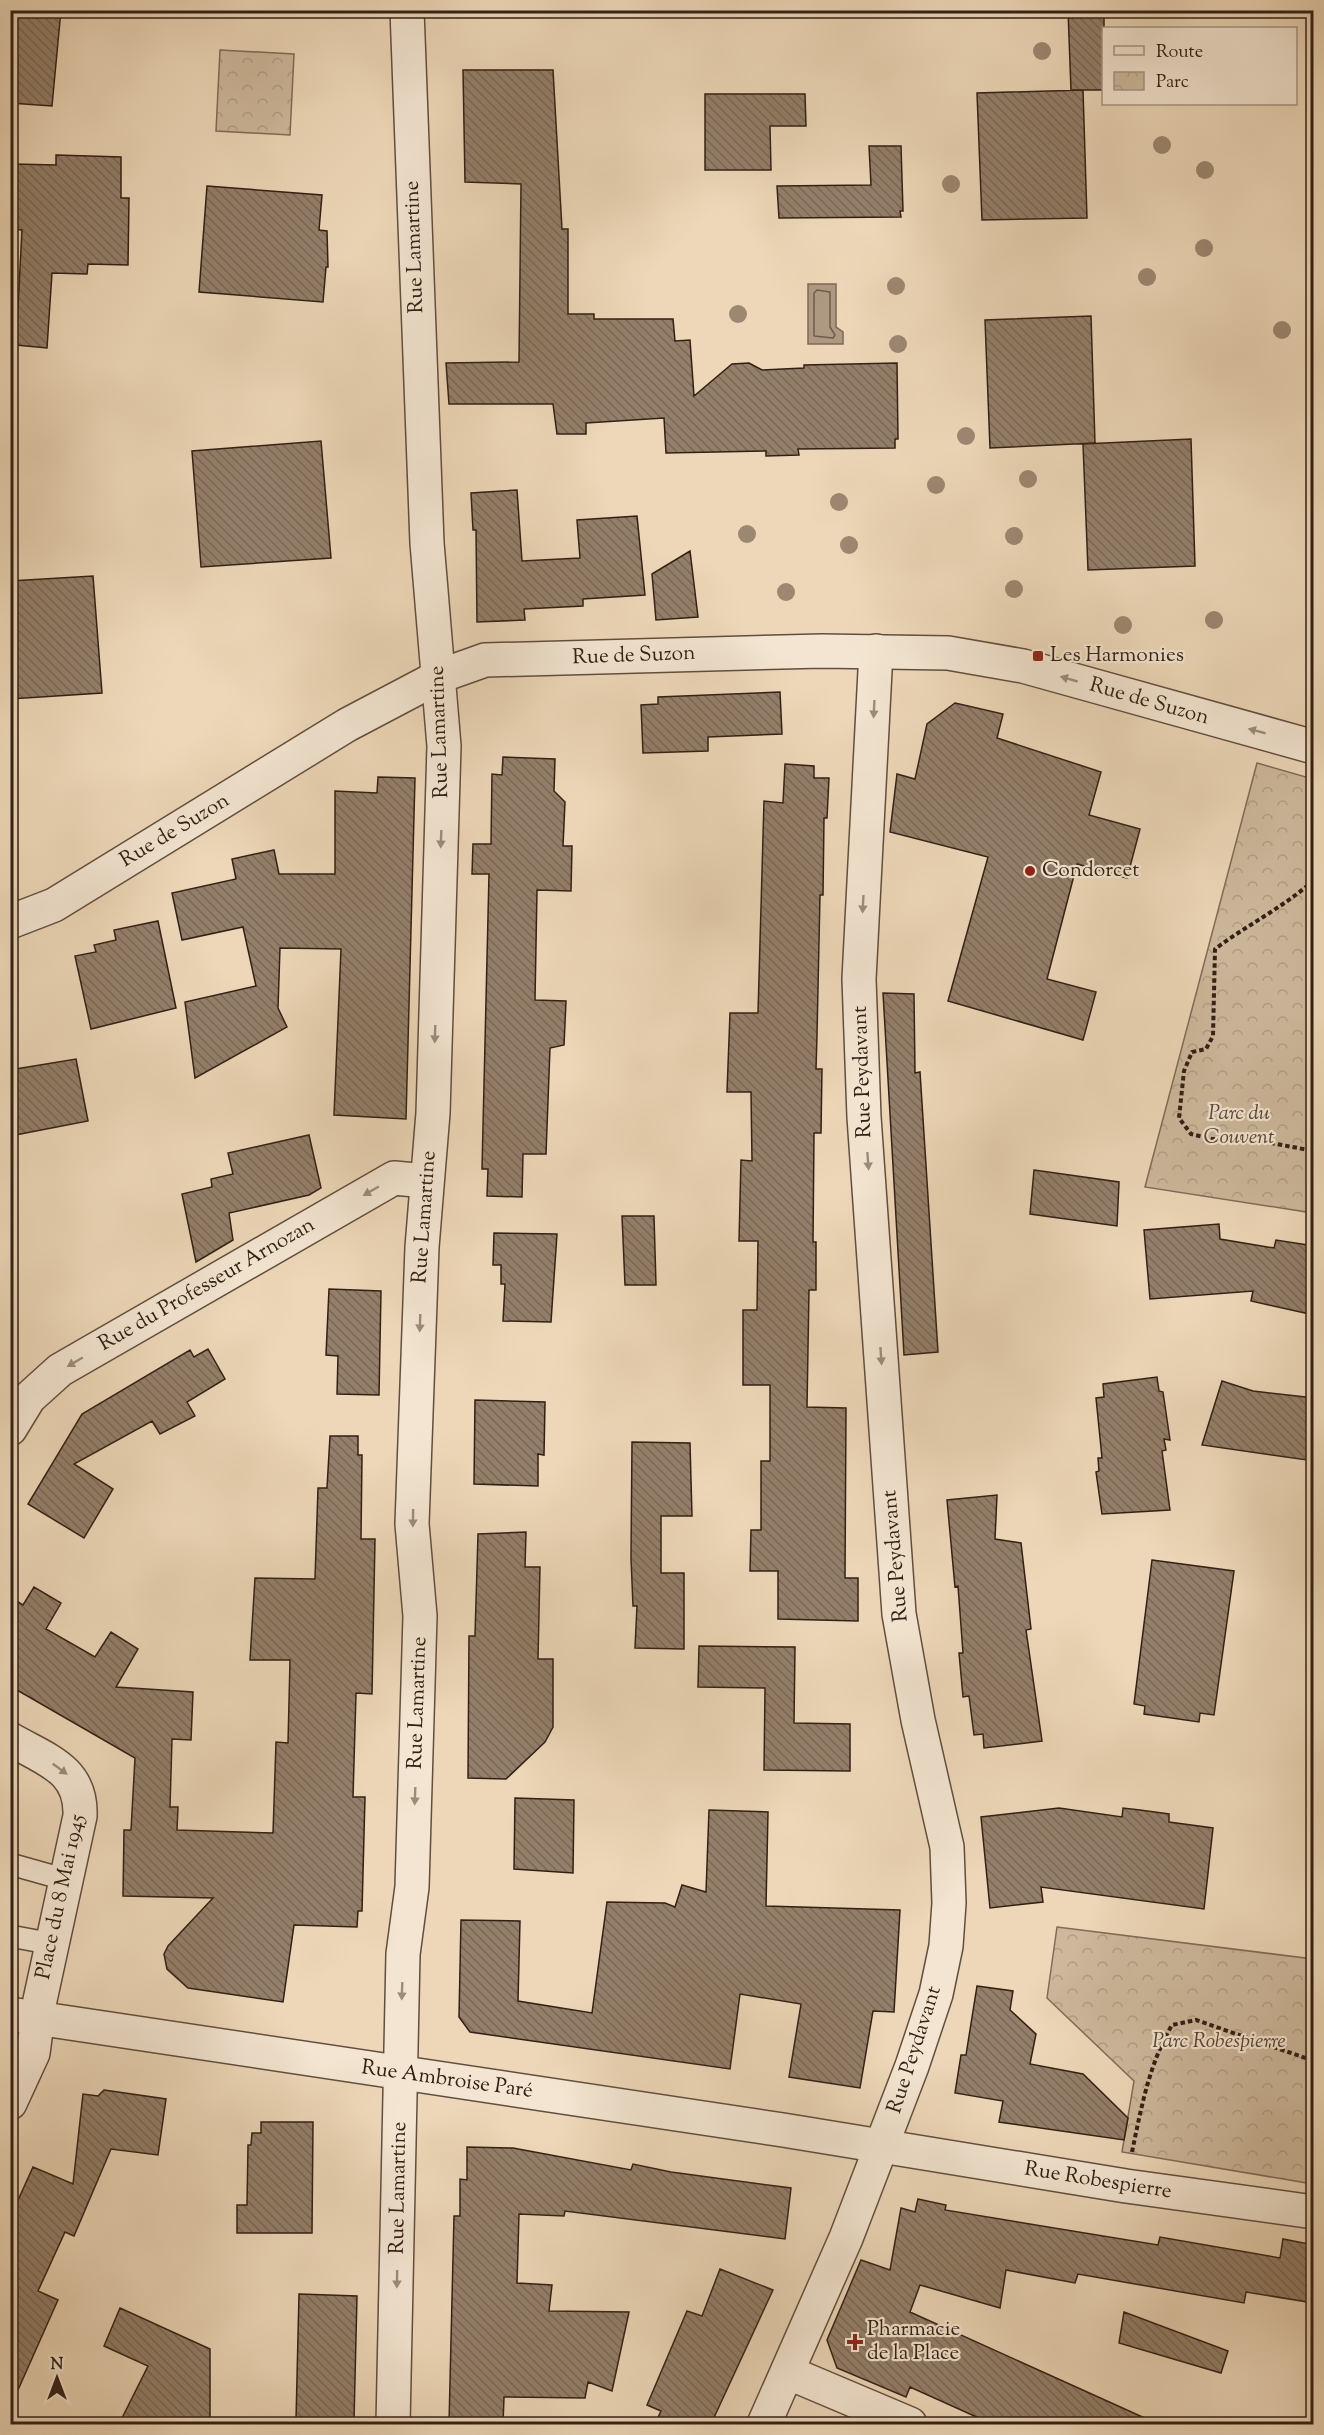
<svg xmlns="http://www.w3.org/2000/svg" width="1324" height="2435" font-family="'Sorts Mill Goudy',serif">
	<defs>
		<pattern id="park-crowns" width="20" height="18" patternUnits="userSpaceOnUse" patternTransform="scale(1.5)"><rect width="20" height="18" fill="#cdb89c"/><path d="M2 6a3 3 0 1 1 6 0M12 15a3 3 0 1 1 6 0" fill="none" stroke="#b09e86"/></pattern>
		<pattern id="building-back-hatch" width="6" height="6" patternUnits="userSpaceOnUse" patternTransform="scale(1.5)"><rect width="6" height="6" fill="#937f6a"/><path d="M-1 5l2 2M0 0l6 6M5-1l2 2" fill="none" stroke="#796856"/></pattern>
	</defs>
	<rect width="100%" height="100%" fill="#edd7b8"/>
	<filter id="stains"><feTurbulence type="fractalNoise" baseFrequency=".00333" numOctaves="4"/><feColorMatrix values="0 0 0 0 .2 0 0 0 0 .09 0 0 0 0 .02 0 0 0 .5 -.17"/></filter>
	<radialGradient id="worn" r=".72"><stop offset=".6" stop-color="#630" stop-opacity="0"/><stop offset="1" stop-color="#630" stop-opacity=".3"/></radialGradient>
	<path fill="url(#park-crowns)" stroke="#806c58" stroke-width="1.5" d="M 220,50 L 294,54 L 290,135 L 216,131 Z
		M 1257,763 L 1313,779 L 1313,1213 L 1145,1187 Z
		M 1057,1927 L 1313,1959 L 1313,2184 L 1122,2152 L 1134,2081 L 1047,1998 Z"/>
	<path fill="#ad9981" stroke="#7c6956" stroke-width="1.5" d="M 808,284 L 836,284 L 836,327 L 843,332 L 843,344 L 808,344 Z"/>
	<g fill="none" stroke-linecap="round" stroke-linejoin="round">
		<path stroke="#705c4b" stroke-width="1.5" d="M 817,290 L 830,292 L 830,327 L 835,335 L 833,338 L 814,336 L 814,293 Z"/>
	</g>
	<path fill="url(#building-back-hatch)" stroke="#322015" stroke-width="1.5" d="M 10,10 L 61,10 L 52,106 L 10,103 Z
		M 1068,10 L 1104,10 L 1104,90 L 1071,90 Z
		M 463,70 L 553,70 L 562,229 L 568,229 L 568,314 L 594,314 L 594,319 L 673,319 L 675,341 L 690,340 L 694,396 L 732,364 L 749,363 L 762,370 L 804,368 L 804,365 L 897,363 L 898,439 L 895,439 L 895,448 L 798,449 L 799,455 L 766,456 L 766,451 L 666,453 L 664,418 L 586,423 L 586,434 L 557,434 L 553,404 L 449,404 L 446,363 L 519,362 L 521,184 L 465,182 Z
		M 1083,90 L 1087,218 L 982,220 L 977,93 Z
		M 705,94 L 805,94 L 806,126 L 770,126 L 771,170 L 705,170 Z
		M 869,146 L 901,146 L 903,211 L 900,211 L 901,217 L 779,218 L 777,186 L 871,185 Z
		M 56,155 L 121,157 L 121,198 L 129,198 L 128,265 L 88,264 L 87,274 L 52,273 L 47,348 L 16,345 L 22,230 L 12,229 L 15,164 L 56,165 Z
		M 207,186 L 322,195 L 319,230 L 327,231 L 328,267 L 326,267 L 323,302 L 199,292 Z
		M 1091,316 L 1095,443 L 990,448 L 985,320 Z
		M 1191,439 L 1195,566 L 1088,570 L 1083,444 Z
		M 321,441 L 331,558 L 201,567 L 192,451 Z
		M 517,490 L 522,561 L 580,558 L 577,520 L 637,516 L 645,595 L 583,599 L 583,606 L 524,609 L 525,620 L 477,622 L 476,530 L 473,530 L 471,493 Z
		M 690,551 L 698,617 L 656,620 L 652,574 Z
		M 93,576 L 102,693 L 10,699 L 10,581 Z
		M 780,692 L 782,734 L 708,737 L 708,751 L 643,753 L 641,705 L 658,704 L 658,697 Z
		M 955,703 L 1003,714 L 997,738 L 1101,772 L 1089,815 L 1140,829 L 1127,878 L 1077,864 L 1047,979 L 1096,992 L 1083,1040 L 948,1001 L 988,857 L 890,832 L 897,774 L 915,779 L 927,724 Z
		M 503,757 L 555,759 L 554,791 L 565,802 L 563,846 L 572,846 L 571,891 L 537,890 L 535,1000 L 566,1001 L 564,1045 L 550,1048 L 546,1154 L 523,1154 L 522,1197 L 487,1196 L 488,1169 L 482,1169 L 489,874 L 472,874 L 473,844 L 491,844 L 492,774 L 502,775 Z
		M 785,764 L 814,766 L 814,778 L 829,778 L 827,818 L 824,818 L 823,895 L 820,895 L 817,1035 L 816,1069 L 822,1069 L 821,1133 L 814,1133 L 813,1242 L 816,1242 L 816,1290 L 809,1290 L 807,1407 L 846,1408 L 845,1578 L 858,1578 L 858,1621 L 778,1619 L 778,1571 L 750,1571 L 751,1530 L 761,1530 L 761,1461 L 770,1461 L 770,1385 L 743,1385 L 743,1310 L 757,1310 L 758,1241 L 739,1241 L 741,1160 L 752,1161 L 751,1092 L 727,1092 L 730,1013 L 758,1013 L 764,801 L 783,803 Z
		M 378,777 L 415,778 L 406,1119 L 334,1115 L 341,949 L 280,948 L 278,1008 L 287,1027 L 195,1078 L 185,1002 L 256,986 L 243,927 L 182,940 L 172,893 L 236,879 L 232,859 L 274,850 L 279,874 L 335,874 L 335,791 L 377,793 Z
		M 158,921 L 176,1008 L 91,1029 L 75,956 L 96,952 L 94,945 L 116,940 L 114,930 Z
		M 883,993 L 914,994 L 915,1073 L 920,1072 L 938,1352 L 904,1355 Z
		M 76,1059 L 88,1121 L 10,1136 L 10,1070 Z
		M 309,1135 L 321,1188 L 309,1195 L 229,1213 L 233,1240 L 196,1262 L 182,1194 L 212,1187 L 211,1179 L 233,1174 L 228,1153 Z
		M 1034,1170 L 1119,1182 L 1117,1226 L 1030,1214 Z
		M 622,1216 L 654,1216 L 656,1285 L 625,1285 Z
		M 1219,1224 L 1220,1239 L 1274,1248 L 1276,1240 L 1314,1246 L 1314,1315 L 1251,1301 L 1253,1291 L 1150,1299 L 1144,1230 Z
		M 494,1233 L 557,1234 L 551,1322 L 503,1321 L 505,1284 L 501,1284 L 501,1265 L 493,1265 Z
		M 329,1289 L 381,1291 L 379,1395 L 337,1394 L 338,1356 L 326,1355 Z
		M 208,1349 L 225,1379 L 187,1402 L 195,1416 L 160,1434 L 152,1421 L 74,1464 L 113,1489 L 84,1538 L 28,1504 L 82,1414 L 190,1350 L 194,1357 Z
		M 1157,1377 L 1159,1391 L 1163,1392 L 1170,1440 L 1164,1439 L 1166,1450 L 1162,1451 L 1170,1510 L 1102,1514 L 1096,1472 L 1099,1471 L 1098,1458 L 1102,1458 L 1096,1398 L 1104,1397 L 1103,1384 Z
		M 1222,1381 L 1253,1391 L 1314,1398 L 1314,1461 L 1202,1445 Z
		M 475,1400 L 545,1402 L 544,1455 L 538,1454 L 538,1486 L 474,1484 Z
		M 330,1436 L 358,1436 L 358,1455 L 362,1455 L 361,1539 L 375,1539 L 372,1694 L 356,1693 L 353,1797 L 365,1797 L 362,1911 L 358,1911 L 357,1927 L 294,1925 L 283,2002 L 188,1988 L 167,1969 L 164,1954 L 168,1946 L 213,1898 L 123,1896 L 124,1830 L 131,1830 L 135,1758 L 10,1686 L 10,1597 L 23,1605 L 34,1587 L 61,1603 L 46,1629 L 95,1657 L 111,1632 L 138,1649 L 116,1687 L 193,1692 L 191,1740 L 172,1739 L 170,1807 L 178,1807 L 177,1830 L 273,1833 L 276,1742 L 288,1743 L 290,1660 L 250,1660 L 255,1578 L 315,1579 L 318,1488 L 327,1488 Z
		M 632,1442 L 690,1443 L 692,1516 L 661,1516 L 661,1573 L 684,1573 L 684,1649 L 635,1648 L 637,1606 L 633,1606 L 631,1558 Z
		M 997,1495 L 995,1539 L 1021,1543 L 1031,1629 L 1026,1630 L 1042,1741 L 984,1748 L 983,1734 L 974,1735 L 969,1696 L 963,1697 L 959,1653 L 963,1653 L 958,1586 L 955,1587 L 947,1500 Z
		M 526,1532 L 525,1567 L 540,1567 L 538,1659 L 553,1659 L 553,1727 L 545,1742 L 506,1779 L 468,1778 L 469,1636 L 475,1636 L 478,1534 Z
		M 1152,1560 L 1234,1571 L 1214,1715 L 1200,1713 L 1199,1722 L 1144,1714 L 1145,1706 L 1134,1704 Z
		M 699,1646 L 795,1647 L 794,1723 L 850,1724 L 850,1771 L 764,1770 L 765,1688 L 698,1687 Z
		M 515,1798 L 574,1800 L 573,1873 L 514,1869 Z
		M 1059,1808 L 1122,1817 L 1123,1808 L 1140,1810 L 1169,1814 L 1169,1822 L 1213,1828 L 1204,1909 L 1041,1887 L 1043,1902 L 990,1908 L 981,1817 Z
		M 709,1810 L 768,1812 L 766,1906 L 900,1910 L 894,2012 L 873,2011 L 860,2088 L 789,2077 L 801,2004 L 740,1994 L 730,2069 L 470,2032 L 459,2017 L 461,1920 L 520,1921 L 518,2001 L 592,2013 L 607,1902 L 665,1903 L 675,1907 L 682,1885 L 706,1892 Z
		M 977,1986 L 1013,1991 L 1010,2010 L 1036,2034 L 1030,2064 L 1083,2074 L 1128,2118 L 1124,2140 L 999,2122 L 1003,2101 L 955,2093 L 961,2055 L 966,2055 Z
		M 104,2090 L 166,2099 L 158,2155 L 111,2149 L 74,2236 L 65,2232 L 38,2291 L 58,2300 L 10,2408 L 10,2218 L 33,2167 L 73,2184 L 83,2094 L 98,2096 Z
		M 261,2122 L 313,2122 L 312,2233 L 237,2233 L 237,2205 L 247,2205 L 248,2145 L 251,2145 L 252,2133 L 261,2133 Z
		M 467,2147 L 513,2148 L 631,2170 L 633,2164 L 671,2172 L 791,2188 L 785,2239 L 565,2211 L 564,2216 L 519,2214 L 517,2283 L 552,2285 L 549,2311 L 629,2312 L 612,2391 L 588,2382 L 585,2398 L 504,2397 L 503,2424 L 449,2424 L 454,2216 L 460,2216 L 460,2179 L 467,2180 Z
		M 918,2199 L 946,2205 L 945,2210 L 1158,2245 L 1160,2237 L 1280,2258 L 1283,2239 L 1314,2245 L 1314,2303 L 1246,2292 L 1244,2303 L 1078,2274 L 1075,2283 L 1006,2270 L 1000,2308 L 920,2285 L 910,2312 L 1158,2424 L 992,2424 L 910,2387 L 906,2397 L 837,2368 L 827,2340 L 861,2260 L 890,2270 L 901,2208 L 915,2212 Z
		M 720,2269 L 773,2290 L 711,2424 L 655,2424 L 661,2411 L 647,2405 L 687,2311 L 702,2316 Z
		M 299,2294 L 357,2296 L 354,2421 L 296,2420 Z
		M 120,2308 L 210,2349 L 210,2424 L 119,2424 L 148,2366 L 104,2346 Z
		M 1124,2312 L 1228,2351 L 1221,2373 L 1119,2343 Z"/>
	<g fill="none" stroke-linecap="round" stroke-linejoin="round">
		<defs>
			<path id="service" d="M 10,1864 L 67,1880
				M 10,1936 L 53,1944"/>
			<path id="minor" d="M 10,922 L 54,905 L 347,725 L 440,676
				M 10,1429 L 29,1398 L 60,1370 L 394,1178 L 426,1181
				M 10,1739 C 46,1760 82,1769 80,1816 L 40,2000 L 33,2053 L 10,2103
				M 10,2014 L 783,2130 L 1126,2186 L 1314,2212
				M 787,2372 L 910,2424
				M 764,2424 L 846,2238 L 912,2066 L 936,1994 L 946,1946 L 949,1903 L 947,1847 L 918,1720 L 899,1614 L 864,1117 L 859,979 L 876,651"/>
			<path id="tertiary" d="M 440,676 L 485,660 L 822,651 L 948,653 L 1023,666 L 1314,747
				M 393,2424 L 403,1954 L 412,1887 L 420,1616 L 412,1524 L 422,1247 L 433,1113 L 444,746 L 427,543 L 407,10"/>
		</defs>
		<use href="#service" stroke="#614e3e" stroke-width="24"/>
		<use href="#minor" stroke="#614e3e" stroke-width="36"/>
		<use href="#tertiary" stroke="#614e3e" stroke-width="36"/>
		<path stroke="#322015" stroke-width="4" stroke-dasharray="4.5 3" stroke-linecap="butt" d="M 1314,880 C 1284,907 1247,925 1215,949 L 1213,1036 L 1206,1049 L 1192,1052 L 1184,1071 L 1179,1118 L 1191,1134 L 1212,1139 L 1255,1140 L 1314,1151
			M 1132,2152 C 1141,2109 1149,2064 1172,2025 L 1196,2020 L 1314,2061"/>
		<use href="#service" stroke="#f3e5d1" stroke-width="21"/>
		<use href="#minor" stroke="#f3e5d1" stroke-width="33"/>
		<use href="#tertiary" stroke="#f3e5d1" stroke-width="33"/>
	</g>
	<g fill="#9c8771">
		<circle cx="1042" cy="51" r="9"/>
		<circle cx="1162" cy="145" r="9"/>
		<circle cx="1205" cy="170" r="9"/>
		<circle cx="951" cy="184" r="9"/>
		<circle cx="1204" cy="248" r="9"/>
		<circle cx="1147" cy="277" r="9"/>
		<circle cx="896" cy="286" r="9"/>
		<circle cx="738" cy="314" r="9"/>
		<circle cx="1282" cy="330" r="9"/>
		<circle cx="898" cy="344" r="9"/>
		<circle cx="966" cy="436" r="9"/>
		<circle cx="1028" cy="479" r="9"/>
		<circle cx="936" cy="485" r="9"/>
		<circle cx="839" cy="502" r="9"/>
		<circle cx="747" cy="534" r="9"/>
		<circle cx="1014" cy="536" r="9"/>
		<circle cx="849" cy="545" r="9"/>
		<circle cx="1014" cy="589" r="9"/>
		<circle cx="786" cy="592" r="9"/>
		<circle cx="1214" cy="620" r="9"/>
		<circle cx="1123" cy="625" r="9"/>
	</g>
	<defs><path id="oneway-solid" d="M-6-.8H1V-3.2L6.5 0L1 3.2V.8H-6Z" transform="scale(1.5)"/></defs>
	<g fill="#9c8c7c">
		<use href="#oneway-solid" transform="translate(1069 679) rotate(-164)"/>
		<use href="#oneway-solid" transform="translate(874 709) rotate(93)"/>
		<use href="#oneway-solid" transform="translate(1257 731) rotate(-165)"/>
		<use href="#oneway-solid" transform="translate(441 839) rotate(92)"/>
		<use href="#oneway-solid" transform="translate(863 904) rotate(93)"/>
		<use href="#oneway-solid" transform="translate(435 1034) rotate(92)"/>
		<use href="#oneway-solid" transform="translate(868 1161) rotate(86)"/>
		<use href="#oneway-solid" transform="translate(371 1191) rotate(150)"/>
		<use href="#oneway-solid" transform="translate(420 1323) rotate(92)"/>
		<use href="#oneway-solid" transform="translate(881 1356) rotate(86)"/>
		<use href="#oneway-solid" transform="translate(75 1362) rotate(150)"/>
		<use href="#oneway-solid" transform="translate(413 1518) rotate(91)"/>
		<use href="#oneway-solid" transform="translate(60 1769) rotate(36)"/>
		<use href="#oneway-solid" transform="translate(415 1796) rotate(92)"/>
		<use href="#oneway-solid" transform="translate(402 1991) rotate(92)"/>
		<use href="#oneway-solid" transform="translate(397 2279) rotate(91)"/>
	</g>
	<g fill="#8f2418" stroke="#f3e5d1" stroke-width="2">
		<rect x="1032" y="650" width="12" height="12" rx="3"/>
		<circle cx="1030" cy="871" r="6"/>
		<path d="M852 2333h6v6h6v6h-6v6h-6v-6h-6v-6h6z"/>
	</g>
	<g text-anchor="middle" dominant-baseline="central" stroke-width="4.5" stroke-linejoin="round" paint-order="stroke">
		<g font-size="21" fill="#322015" stroke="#f3e5d1">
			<text transform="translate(415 247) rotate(-92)">Rue Lamartine</text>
			<text transform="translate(634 656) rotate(-2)">Rue de Suzon</text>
			<text transform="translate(1149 702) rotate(16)">Rue de Suzon</text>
			<text transform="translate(440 732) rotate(-92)">Rue Lamartine</text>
			<text transform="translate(175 831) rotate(-31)">Rue de Suzon</text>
			<text transform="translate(863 1072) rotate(-92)">Rue Peydavant</text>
			<text transform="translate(425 1217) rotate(-86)">Rue Lamartine</text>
			<text transform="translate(207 1285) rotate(-30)">Rue du Professeur Arnozan</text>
			<text transform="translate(896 1556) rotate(-95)">Rue Peydavant</text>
			<text transform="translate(418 1703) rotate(-88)">Rue Lamartine</text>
			<text transform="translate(61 1897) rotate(-78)">Place du 8 Mai 1945</text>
			<text transform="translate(915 2050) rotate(-72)">Rue Peydavant</text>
			<text transform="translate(447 2080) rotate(8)">Rue Ambroise Paré</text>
			<text transform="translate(1098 2181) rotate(9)">Rue Robespierre</text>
			<text transform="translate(399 2188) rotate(-89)">Rue Lamartine</text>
		</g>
		<g font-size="21" fill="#322015" stroke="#f3e5d1" text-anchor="start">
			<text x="1050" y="656">Les Harmonies</text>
			<text x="1042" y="871">Condorcet</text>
			<text x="867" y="2330">Pharmacie<tspan x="867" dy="24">de la Place</tspan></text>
		</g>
		<g font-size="21" font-style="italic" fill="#594637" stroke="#f3e5d1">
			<text x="1239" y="1114">Parc du<tspan x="1239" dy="24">Couvent</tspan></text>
			<text x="1219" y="2042">Parc Robespierre</text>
		</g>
	</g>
	<rect width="1324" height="2435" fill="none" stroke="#edd7b8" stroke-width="36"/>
	<rect x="12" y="12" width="1300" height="2411" fill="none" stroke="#322015" stroke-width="3"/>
	<rect x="18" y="18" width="1288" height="2399" fill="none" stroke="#322015" stroke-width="1.5"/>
	<rect x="1102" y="27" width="195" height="78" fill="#f3e5d1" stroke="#a69686" stroke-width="1.5"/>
	<rect x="1114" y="46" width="30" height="9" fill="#f3e5d1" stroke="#a69686" stroke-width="1.5"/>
	<text x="1156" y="57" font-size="18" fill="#322015">Route</text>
	<rect x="1114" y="72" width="30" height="18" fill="url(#park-crowns)" stroke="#a69686" stroke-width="1.5"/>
	<text x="1156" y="87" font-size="18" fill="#322015">Parc</text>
	<g transform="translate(57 2378)" stroke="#f3e5d1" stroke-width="4.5" paint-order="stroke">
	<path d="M0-4.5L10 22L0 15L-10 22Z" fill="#322015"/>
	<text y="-9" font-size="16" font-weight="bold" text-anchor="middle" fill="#322015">N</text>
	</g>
	<rect width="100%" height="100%" filter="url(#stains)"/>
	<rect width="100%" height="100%" fill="url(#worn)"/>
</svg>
